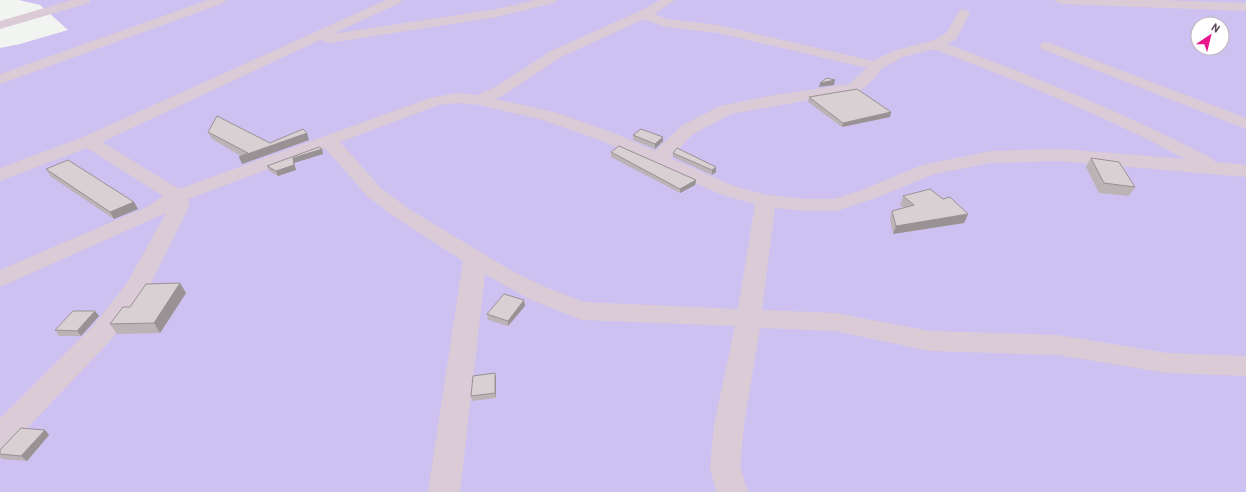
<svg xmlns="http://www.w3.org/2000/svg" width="1246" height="492" font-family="Barlow,sans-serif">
	<rect width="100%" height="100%" fill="#f2f4f1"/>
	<path fill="#cdc1f1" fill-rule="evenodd" d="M 19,0 L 1246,0 L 1246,492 L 0,492 L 0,48 L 20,44 L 68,30 L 40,5 ZM 1198,24 L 1222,24 L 1222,48 L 1198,48 Z"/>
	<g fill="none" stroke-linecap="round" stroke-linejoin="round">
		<path fill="#dbcbd6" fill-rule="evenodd" d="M 72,0 L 91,0 L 89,3 L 0,29 L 0,21 Z
			M 208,0 L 226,0 L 224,3 L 0,84 L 0,74 Z
			M 386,0 L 402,0 L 400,3 L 332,34 L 497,9 L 535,0 L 556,0 L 554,3 L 497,17 L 329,43 L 324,42 L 322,39 L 102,142 L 179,189 L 430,98 L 456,93 L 478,95 L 495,87 L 551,51 L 642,10 L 660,0 L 675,0 L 654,14 L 667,19 L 718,25 L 873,61 L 893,51 L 935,40 L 946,33 L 960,10 L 964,9 L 970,13 L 956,39 L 947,44 C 1038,78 1127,114 1213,159 L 1215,162 L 1246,165 L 1246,177 L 1061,161 L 991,163 L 934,174 L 876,198 L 836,211 L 808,211 L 775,208 L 762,310 L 835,313 L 930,331 L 1058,335 L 1167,353 L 1246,356 L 1246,376 L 1167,373 L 1058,355 L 930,351 L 835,331 L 760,328 L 744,425 L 740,467 L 748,492 L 716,492 L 710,467 L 714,425 L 735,326 L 582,320 L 529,299 L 485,274 L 460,492 L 428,492 L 463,261 L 395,217 L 367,196 L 325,148 L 188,199 L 189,207 L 149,287 L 111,340 L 10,446 L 0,450 L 0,418 L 93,326 L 127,283 L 166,213 L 0,287 L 0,270 L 149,206 L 163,196 L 87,148 L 0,181 L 0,168 L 83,137 ZM 644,19 L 665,27 L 718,33 L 867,68 L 849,84 L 769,96 L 720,106 L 681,126 L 655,151 L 614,133 L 554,112 L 495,99 L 507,93 L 561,57 ZM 934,49 C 1019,82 1105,115 1185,159 L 1061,149 L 991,151 L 922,165 L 862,190 L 834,199 L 808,199 L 767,195 L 736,187 L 670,158 L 693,134 L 731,114 L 860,91 L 877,76 L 881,69 L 903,57 ZM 456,103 L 480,105 L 543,120 L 602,141 L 722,195 L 755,204 L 738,309 L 584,302 L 545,287 L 512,271 L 409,209 L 381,188 L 340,142 L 439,105 Z
			M 1054,0 L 1158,0 L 1246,3 L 1246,11 L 1060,4 Z
			M 1047,42 L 1246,118 L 1246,129 L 1042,49 L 1040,46 L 1042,43 Z"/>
	</g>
	<path fill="#bbb3b6" d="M 809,97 L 891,112 L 890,117 L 842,127 L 808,102 Z
		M 208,132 L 270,143 L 309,140 L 242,164 L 241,156 L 212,139 Z
		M 633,135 L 663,137 L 663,141 L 655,149 L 633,140 Z
		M 677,148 L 716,172 L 712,175 L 673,157 L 673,153 Z
		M 322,149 L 323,154 L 294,163 L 296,170 L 278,176 L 269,171 L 267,166 Z
		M 611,152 L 696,180 L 695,185 L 680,193 L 611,157 Z
		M 1091,158 L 1135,187 L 1129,196 L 1099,193 L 1086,167 Z
		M 46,169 L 134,202 L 138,209 L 114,219 L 50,176 Z
		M 903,196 L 943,199 L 968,214 L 964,223 L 893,234 L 890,219 L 892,211 L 904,208 L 900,205 Z
		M 180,283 L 186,293 L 160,333 L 117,334 L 110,324 L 130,307 Z
		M 524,300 L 525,306 L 508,326 L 488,320 L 487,314 Z
		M 99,316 L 81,336 L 59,336 L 55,330 Z
		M 496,378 L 496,398 L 472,401 L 471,396 Z
		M 45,430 L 49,435 L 27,461 L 2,459 L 0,457 L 0,450 Z"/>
	<path fill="#989294" d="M 835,80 L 834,85 L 819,87 L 820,83 Z
		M 891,112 L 890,117 L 842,127 L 843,123 Z
		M 307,133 L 309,140 L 242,164 L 239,157 Z
		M 663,137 L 663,141 L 655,149 L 655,144 Z
		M 322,149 L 323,154 L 294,163 L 296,170 L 278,176 L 276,171 L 293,158 Z
		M 716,167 L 716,172 L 712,175 L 712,170 Z
		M 696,180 L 695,185 L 680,193 L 680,189 Z
		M 134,202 L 138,209 L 114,219 L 110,212 Z
		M 968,214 L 964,223 L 893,234 L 896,226 Z
		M 180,283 L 186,293 L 160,333 L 154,323 Z
		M 524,300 L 525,306 L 508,326 L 508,321 Z
		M 95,311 L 99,316 L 81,336 L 77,331 Z
		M 495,373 L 496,378 L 496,398 L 495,393 Z
		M 45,430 L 49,435 L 27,461 L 21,456 Z"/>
	<path fill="#d9d0d4" stroke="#989294" d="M 827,78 L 835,80 L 820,83 Z
		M 857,89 L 891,112 L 843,123 L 809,97 Z
		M 217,116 L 270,143 L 303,129 L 307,133 L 239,157 L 248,153 L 208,132 Z
		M 641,129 L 663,137 L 655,144 L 633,135 Z
		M 619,146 L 696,180 L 680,189 L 611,152 Z
		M 319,147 L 322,149 L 293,158 L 294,165 L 276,171 L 267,166 Z
		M 677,148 L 716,167 L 712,170 L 673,153 Z
		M 1091,158 L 1119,162 L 1135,187 L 1104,183 Z
		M 68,160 L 134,202 L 110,212 L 46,169 Z
		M 930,189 L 943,199 L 950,197 L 968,214 L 896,226 L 892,211 L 914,205 L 903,196 Z
		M 180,283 L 154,323 L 110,324 L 123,307 L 130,307 L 146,284 Z
		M 504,294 L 524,300 L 508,321 L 487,314 Z
		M 73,311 L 95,311 L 77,331 L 55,330 Z
		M 495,373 L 495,393 L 471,396 L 473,376 Z
		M 21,428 L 45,430 L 21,456 L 0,454 L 0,450 Z"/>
	<g transform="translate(1210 36) rotate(35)"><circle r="19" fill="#ffffff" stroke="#bfb6bc"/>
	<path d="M0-3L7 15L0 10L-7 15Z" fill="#e9178d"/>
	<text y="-6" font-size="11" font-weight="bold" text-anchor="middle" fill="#604958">N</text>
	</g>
</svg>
